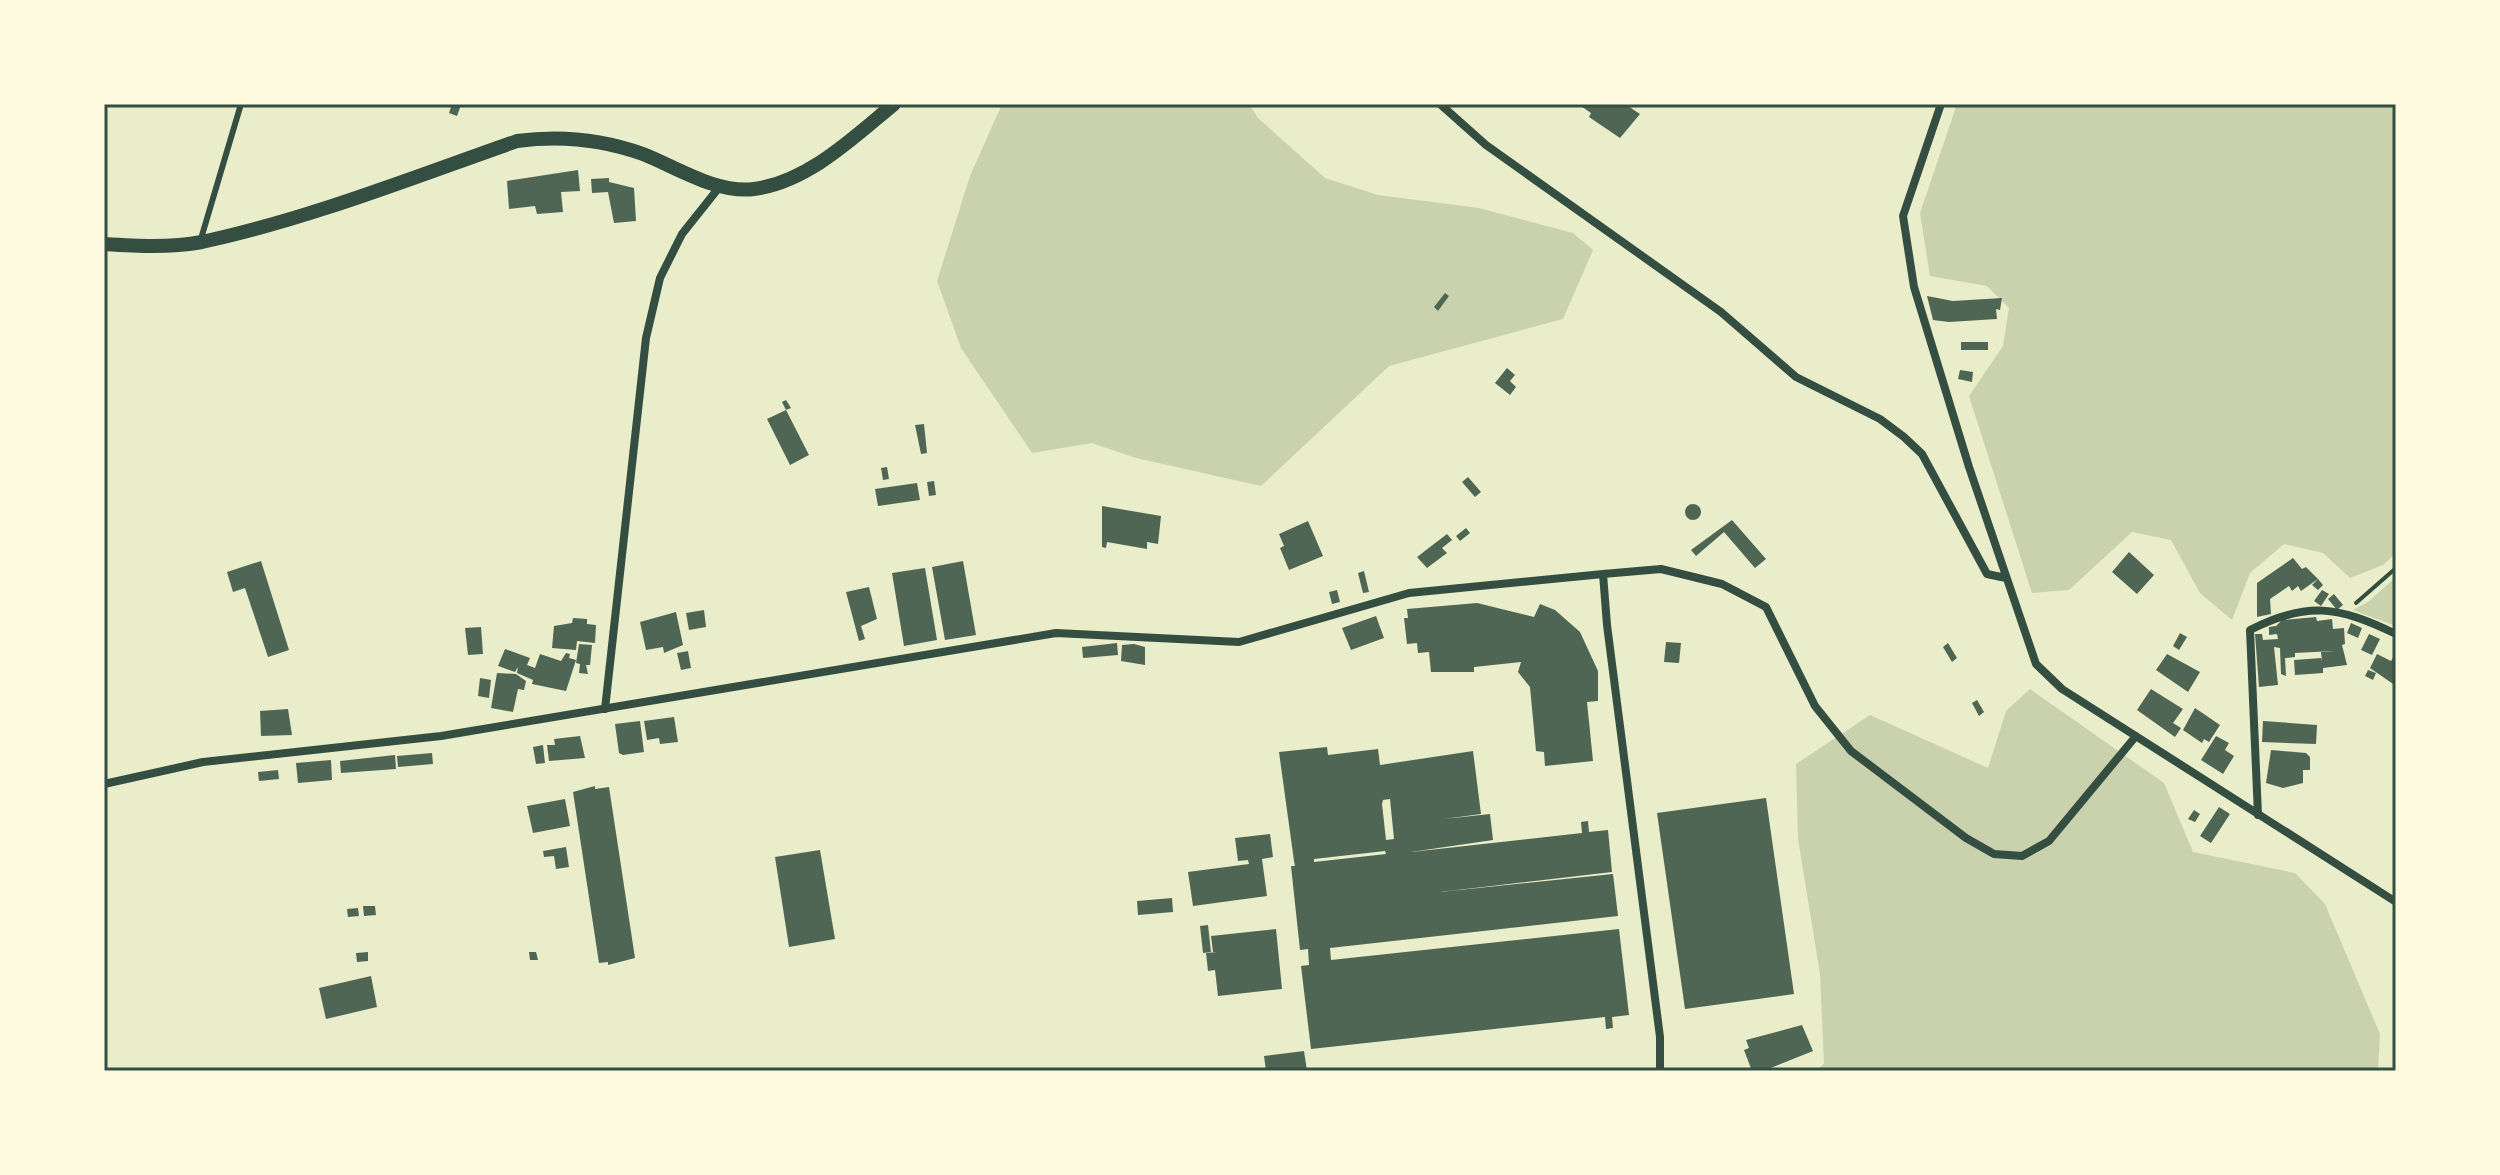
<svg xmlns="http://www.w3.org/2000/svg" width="2500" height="1175" font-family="'DM Sans',sans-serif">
	<rect width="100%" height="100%" fill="#e9edc9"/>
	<path fill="#cad2ad" d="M 1002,104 L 1249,104 L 1258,118 L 1325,178 L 1378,195 L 1479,208 L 1573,233 L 1593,250 L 1563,319 L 1389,366 L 1261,486 L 1136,458 L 1092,443 L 1032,453 L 961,348 L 937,281 L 970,176 Z
		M 1957,104 L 2396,104 L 2396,553 L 2383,565 L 2350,578 L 2323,553 L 2284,544 L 2250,573 L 2232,620 L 2200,593 L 2171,540 L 2132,532 L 2069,590 L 2032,593 L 1969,396 L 2003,346 L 2009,308 L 1987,286 L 1930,276 L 1920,213 Z
		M 2396,577 L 2396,626 L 2353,610 L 2368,602 Z
		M 2030,689 L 2164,783 L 2193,852 L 2295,873 L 2325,904 L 2380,1034 L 2378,1069 L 1815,1071 L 1824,1064 L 1820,974 L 1798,839 L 1796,764 L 1870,715 L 1988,768 L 2006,711 Z"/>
	<path fill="#4f6655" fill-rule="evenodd" d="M 452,104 L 461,105 L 457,116 L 449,113 Z
		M 1578,104 L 1625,104 L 1640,114 L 1620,138 L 1589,117 L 1591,113 Z
		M 578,170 L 580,191 L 561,192 L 563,212 L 537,214 L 535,206 L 509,209 L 507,181 Z
		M 609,178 L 609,182 L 634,188 L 636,221 L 614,223 L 608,192 L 592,193 L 591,179 Z
		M 1445,293 L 1449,296 L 1438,311 L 1434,307 Z
		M 1927,296 L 1953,301 L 2002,298 L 2000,310 L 1996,309 L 1997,319 L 1949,322 L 1933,320 Z
		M 1961,342 L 1988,342 L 1988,350 L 1961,350 Z
		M 1507,368 L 1515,375 L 1510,381 L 1516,387 L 1510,395 L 1495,383 Z
		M 1960,370 L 1973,372 L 1972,382 L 1958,379 Z
		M 786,400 L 791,408 L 786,410 L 809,455 L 790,465 L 767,419 L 786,410 L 782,402 Z
		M 924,424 L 927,453 L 921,454 L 915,425 Z
		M 887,467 L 889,479 L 883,480 L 881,468 Z
		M 1468,477 L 1481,492 L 1475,497 L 1462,482 Z
		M 934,481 L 936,495 L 929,496 L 927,482 Z
		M 917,483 L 920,500 L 878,506 L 875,489 Z
		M1685 512a8 8 0 1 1 16 0a8 8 0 1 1-16 0Z
		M 1102,506 L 1161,516 L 1158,544 L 1147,542 L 1147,549 L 1107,542 L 1106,548 L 1102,547 Z
		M 1732,520 L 1766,559 L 1755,568 L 1724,532 L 1696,556 L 1691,550 Z
		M 1308,521 L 1323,556 L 1289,570 L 1280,548 L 1284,546 L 1279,534 Z
		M 1466,528 L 1470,533 L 1460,541 L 1456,536 Z
		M 1447,534 L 1452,540 L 1442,548 L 1447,553 L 1427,568 L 1417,557 Z
		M 2129,552 L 2154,575 L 2137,594 L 2112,572 Z
		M 2293,558 L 2302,569 L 2306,567 L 2318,579 L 2323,585 L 2318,590 L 2312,585 L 2318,579 L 2301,591 L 2298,586 L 2292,591 L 2289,586 L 2270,599 L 2271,614 L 2257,617 L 2257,583 Z
		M 261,561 L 289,650 L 268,657 L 245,588 L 233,592 L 227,572 Z
		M 963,561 L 976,635 L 945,640 L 932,567 Z
		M 925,568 L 937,640 L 904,646 L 892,573 Z
		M 1364,571 L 1369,592 L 1363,593 L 1358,573 Z
		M 869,587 L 877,619 L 861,626 L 865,639 L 859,641 L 846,592 Z
		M 1337,590 L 1340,602 L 1332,604 L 1329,592 Z
		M 2322,590 L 2329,594 L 2321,606 L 2314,601 Z
		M 2334,594 L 2343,605 L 2337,610 L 2328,599 Z
		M 1477,603 L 1534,617 L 1540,604 L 1555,610 L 1580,632 L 1598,671 L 1598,701 L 1587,702 L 1593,761 L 1545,766 L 1544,752 L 1536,751 L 1530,687 L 1518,672 L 1521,662 L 1474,667 L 1474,672 L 1431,672 L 1429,652 L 1418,653 L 1417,643 L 1407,644 L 1404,618 L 1408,618 L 1407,609 Z
		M 704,610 L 706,627 L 689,630 L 686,613 Z
		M 676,612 L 683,645 L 664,653 L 663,647 L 646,650 L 640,622 Z
		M 1376,616 L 1384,638 L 1351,650 L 1342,628 Z
		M 2316,617 L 2317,621 L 2332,619 L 2333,629 L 2344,628 L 2345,644 L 2342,645 L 2347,665 L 2323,668 L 2323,673 L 2295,675 L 2294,660 L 2321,658 L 2322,661 L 2321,652 L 2334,651 L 2295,653 L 2295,657 L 2285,658 L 2286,676 L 2281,674 L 2280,648 L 2274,647 L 2278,685 L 2259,687 L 2255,634 L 2262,634 L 2263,640 L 2278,639 L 2277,634 L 2269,635 L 2269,627 L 2276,626 L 2282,620 Z
		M 573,618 L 587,619 L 587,624 L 596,625 L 595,643 L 577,641 L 576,650 L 552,648 L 554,626 L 572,623 Z
		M 2351,623 L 2362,628 L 2358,638 L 2347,633 Z
		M 481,627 L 483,654 L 468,655 L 465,628 Z
		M 2180,633 L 2187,637 L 2179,650 L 2173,646 Z
		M 2369,634 L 2380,639 L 2372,655 L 2361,650 Z
		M 1666,642 L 1681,643 L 1679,663 L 1664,662 Z
		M 1117,643 L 1118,655 L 1083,658 L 1082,647 Z
		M 1948,643 L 1957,658 L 1952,662 L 1943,647 Z
		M 579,644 L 592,645 L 590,665 L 586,665 L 588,674 L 579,673 L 580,664 L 576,663 Z
		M 1134,644 L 1145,647 L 1145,665 L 1121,661 L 1122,645 Z
		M 505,649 L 530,658 L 527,665 L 535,668 L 540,654 L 561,661 L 566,653 L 570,654 L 569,658 L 576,660 L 566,691 L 532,684 L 533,680 L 517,673 L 518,667 L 515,672 L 498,666 Z
		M 688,651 L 691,668 L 681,670 L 677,653 Z
		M 2396,652 L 2396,686 L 2370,668 L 2377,654 L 2391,661 Z
		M 2167,654 L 2200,672 L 2188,692 L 2156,670 Z
		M 2368,670 L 2376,673 L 2373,680 L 2365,676 Z
		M 497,673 L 516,674 L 526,681 L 524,690 L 518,689 L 513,712 L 491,708 Z
		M 480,678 L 491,680 L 489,698 L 478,696 Z
		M 2151,689 L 2183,709 L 2173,723 L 2181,728 L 2175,737 L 2137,710 Z
		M 1977,700 L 1984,712 L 1979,716 L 1972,703 Z
		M 2195,708 L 2220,725 L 2209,742 L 2204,739 L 2202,743 L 2183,730 Z
		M 288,709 L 292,735 L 261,736 L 260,711 Z
		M 674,717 L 678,742 L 660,744 L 659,738 L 647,740 L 644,721 Z
		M 640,721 L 644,752 L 623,755 L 619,753 L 615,724 Z
		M 2263,721 L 2317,725 L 2316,744 L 2262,742 Z
		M 580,736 L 585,758 L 549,761 L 547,745 L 555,745 L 554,739 Z
		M 2216,736 L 2229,743 L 2225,750 L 2234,756 L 2223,774 L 2201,760 Z
		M 543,745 L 545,763 L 536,764 L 533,747 Z
		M 1327,747 L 1328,755 L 1378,749 L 1380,765 L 1473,751 L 1481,814 L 1444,819 L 1490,814 L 1493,840 L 1411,852 L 1582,833 L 1581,822 L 1588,821 L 1589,832 L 1608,830 L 1612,872 L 1440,892 L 1613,874 L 1618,916 L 1330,948 L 1331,960 L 1619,929 L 1629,1015 L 1612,1017 L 1613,1028 L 1606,1029 L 1605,1017 L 1311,1049 L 1301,966 L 1309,965 L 1308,949 L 1300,950 L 1291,866 L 1295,866 L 1294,861 L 1279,752 ZM 1390,799 L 1394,839 L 1386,840 L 1382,804 L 1383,800 ZM 1385,851 L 1386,854 L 1314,862 L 1314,859 Z
		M 2271,750 L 2306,753 L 2310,757 L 2310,770 L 2303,770 L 2303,783 L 2283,788 L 2266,783 Z
		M 432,753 L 433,764 L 398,767 L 397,756 Z
		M 395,755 L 396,769 L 341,773 L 340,761 Z
		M 331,760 L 332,780 L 298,783 L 296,763 Z
		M 278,770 L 279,779 L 259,781 L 258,772 Z
		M 595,786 L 595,789 L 609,787 L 635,958 L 608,965 L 608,962 L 599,963 L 573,792 Z
		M 1766,798 L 1794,994 L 1685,1009 L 1657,813 Z
		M 565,799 L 570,826 L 533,833 L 527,806 Z
		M 2219,807 L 2230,814 L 2211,843 L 2200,836 Z
		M 2194,810 L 2200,814 L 2195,822 L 2188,819 Z
		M 1270,834 L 1273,857 L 1262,859 L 1267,896 L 1193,906 L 1188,872 L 1249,864 L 1248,860 L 1238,861 L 1235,838 Z
		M 566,847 L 569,867 L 556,869 L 554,856 L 544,857 L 543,851 Z
		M 820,850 L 835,939 L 789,947 L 775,857 Z
		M 1172,898 L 1173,912 L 1138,915 L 1137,901 Z
		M 363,906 L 375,906 L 376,915 L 364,916 Z
		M 358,908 L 359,916 L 348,917 L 347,909 Z
		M 1208,925 L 1211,952 L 1203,953 L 1200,926 Z
		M 1276,929 L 1282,989 L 1218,996 L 1215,970 L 1208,971 L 1206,953 L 1217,952 L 1213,952 L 1211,936 Z
		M 368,952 L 368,961 L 357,962 L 356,953 Z
		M 529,952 L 536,952 L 538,960 L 530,960 Z
		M 371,976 L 377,1007 L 326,1019 L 319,988 Z
		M 1802,1025 L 1813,1051 L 1763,1071 L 1752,1071 L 1744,1050 L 1749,1048 L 1746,1040 Z
		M 1304,1051 L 1307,1071 L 1266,1071 L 1264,1056 Z"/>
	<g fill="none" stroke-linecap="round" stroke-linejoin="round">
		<path stroke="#344e41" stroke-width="4" d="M 2356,603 L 2396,568"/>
		<path stroke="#344e41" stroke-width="6" d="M 200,242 L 241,104"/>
		<path stroke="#344e41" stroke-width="8" d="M 1440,104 L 1486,145 L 1721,312 L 1796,377 L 1880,419 L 1904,437 L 1922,454 L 1987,574 L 2006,578
			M 1941,104 L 1903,216 L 1914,287 L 1969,467 L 2036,664 L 2062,689 L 2396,902
			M 1603,574 L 1661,569 L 1722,584 L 1766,607 L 1815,706 L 1851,751 L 1966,838 L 1994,854 L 2022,856 L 2049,841 L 2136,736
			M 605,709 L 646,338 L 660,278 L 682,234 L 721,185
			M 104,784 L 203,762 L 441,736 L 1056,633 L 1239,642 L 1409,593 L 1603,574 L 1607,625 L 1660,1037 L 1660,1071
			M 2258,815 L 2250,630 C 2307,601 2338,606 2396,634"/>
		<path stroke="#344e41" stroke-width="14" d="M 104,244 C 136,246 170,248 202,242 C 309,219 414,177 517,141 C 561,135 601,139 643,154 C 676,167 717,194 754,189 C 808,182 854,137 894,104"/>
	</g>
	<rect width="2500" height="1175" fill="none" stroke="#fefae0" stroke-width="212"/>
	<rect x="106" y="106" width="2288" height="963" fill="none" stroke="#344e41" stroke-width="3"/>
</svg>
